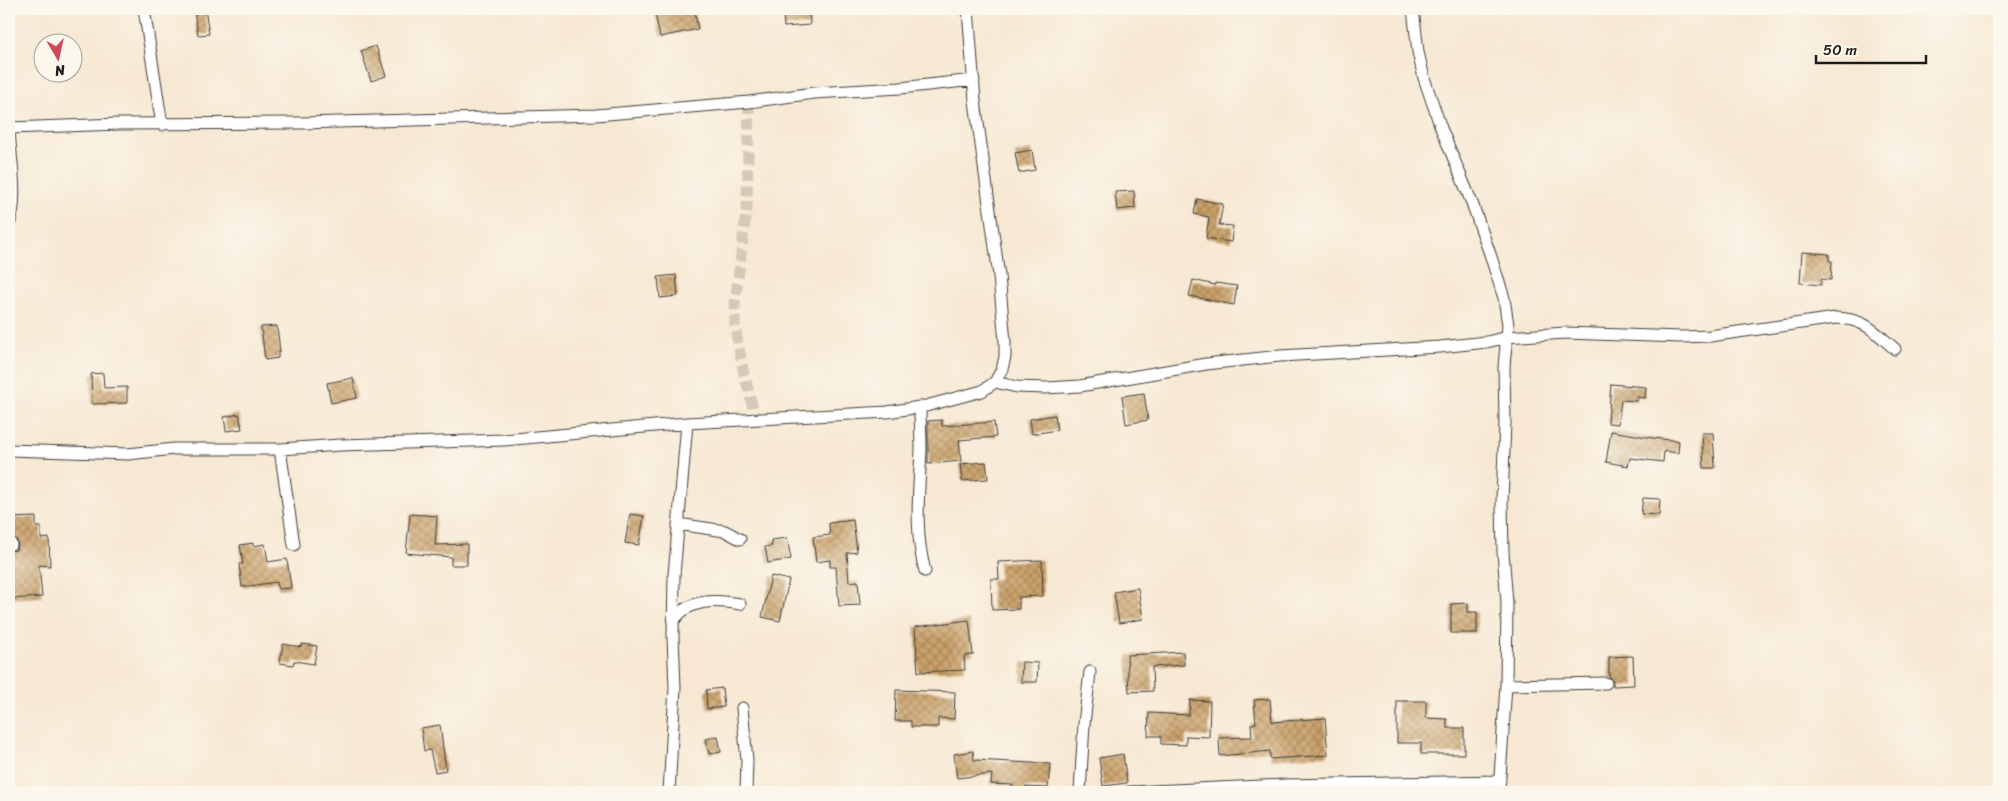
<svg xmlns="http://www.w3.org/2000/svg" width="2008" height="801" font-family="Sriracha,sans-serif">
	<defs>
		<pattern id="building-cross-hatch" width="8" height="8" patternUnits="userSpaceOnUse" patternTransform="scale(1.25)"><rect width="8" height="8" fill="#cba26a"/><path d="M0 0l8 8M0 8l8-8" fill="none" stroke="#a48356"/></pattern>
	</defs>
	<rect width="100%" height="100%" fill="#fbf7ec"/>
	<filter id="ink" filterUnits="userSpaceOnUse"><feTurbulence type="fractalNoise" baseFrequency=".02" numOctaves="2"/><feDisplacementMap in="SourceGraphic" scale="10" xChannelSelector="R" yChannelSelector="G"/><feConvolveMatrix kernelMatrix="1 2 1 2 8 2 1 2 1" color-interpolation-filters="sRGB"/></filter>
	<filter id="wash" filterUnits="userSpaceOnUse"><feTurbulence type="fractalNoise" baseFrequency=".0096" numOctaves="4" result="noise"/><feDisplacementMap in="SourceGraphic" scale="20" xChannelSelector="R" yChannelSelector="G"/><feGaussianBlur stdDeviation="1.12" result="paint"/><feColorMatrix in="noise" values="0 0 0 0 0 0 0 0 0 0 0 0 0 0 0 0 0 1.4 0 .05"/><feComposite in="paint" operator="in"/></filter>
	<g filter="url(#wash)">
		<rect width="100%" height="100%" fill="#f7e8d3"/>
		<g id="blocks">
			<path fill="url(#building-cross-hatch)" d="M 205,9 L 209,34 L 198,35 L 194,11 Z
				M 654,9 L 694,9 L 698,29 L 660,37 Z
				M 783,9 L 809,9 L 810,25 L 784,27 Z
				M 376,46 L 386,76 L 371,81 L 361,51 Z
				M 1032,150 L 1035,170 L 1019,173 L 1015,153 Z
				M 1134,191 L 1135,208 L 1117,210 L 1115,192 Z
				M 1197,199 L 1223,204 L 1219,225 L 1233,226 L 1231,242 L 1206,238 L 1209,217 L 1194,214 Z
				M 1802,252 L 1829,254 L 1829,261 L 1832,261 L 1831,280 L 1821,279 L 1821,285 L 1800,283 Z
				M 676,275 L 678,296 L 660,298 L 658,277 Z
				M 1193,280 L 1215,285 L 1215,283 L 1237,286 L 1234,305 L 1189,296 Z
				M 277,326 L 280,352 L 278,352 L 278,358 L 265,360 L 261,327 Z
				M 103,373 L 104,388 L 127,387 L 127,403 L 92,404 L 91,374 Z
				M 353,378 L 357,398 L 331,403 L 327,383 Z
				M 1611,384 L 1646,387 L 1645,398 L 1637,397 L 1637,401 L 1621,400 L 1618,424 L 1608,423 Z
				M 1144,393 L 1148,420 L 1126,424 L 1122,396 Z
				M 239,414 L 242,429 L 226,431 L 224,417 Z
				M 1055,415 L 1057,430 L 1032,434 L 1030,419 Z
				M 942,420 L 942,426 L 994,422 L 996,437 L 959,440 L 961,461 L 928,464 L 928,421 Z
				M 1611,431 L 1653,438 L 1679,441 L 1678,453 L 1664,451 L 1663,462 L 1630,458 L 1628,466 L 1606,462 Z
				M 1702,433 L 1713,433 L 1715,468 L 1704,468 Z
				M 986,462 L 988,479 L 962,481 L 960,464 Z
				M 1643,498 L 1660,499 L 1659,515 L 1641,514 Z
				M 410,514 L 437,516 L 435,545 L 467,544 L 467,565 L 451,565 L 451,557 L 406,553 Z
				M 630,514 L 644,516 L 639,545 L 625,543 Z
				M 36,517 L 36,527 L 41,527 L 41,539 L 49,538 L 50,566 L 39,565 L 42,597 L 9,599 L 9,551 L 16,550 L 18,545 L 16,539 L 9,535 L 9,518 Z
				M 853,520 L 857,552 L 847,553 L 849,582 L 858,581 L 860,605 L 839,606 L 836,567 L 830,567 L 830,560 L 816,562 L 813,537 L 830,535 L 829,523 Z
				M 787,538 L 791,559 L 768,563 L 765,547 L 772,546 L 771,540 Z
				M 253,543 L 253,546 L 265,544 L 268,562 L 287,559 L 291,588 L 278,589 L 277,582 L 242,587 L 239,564 L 243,564 L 240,545 Z
				M 1042,560 L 1043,596 L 1019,597 L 1019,609 L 992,610 L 991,579 L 999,579 L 998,562 Z
				M 771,576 L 789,580 L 780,621 L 762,617 Z
				M 1138,588 L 1143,619 L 1119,623 L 1114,592 Z
				M 1468,603 L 1468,612 L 1477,612 L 1477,633 L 1451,633 L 1451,604 Z
				M 969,620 L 973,655 L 964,656 L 965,670 L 918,672 L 915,627 Z
				M 283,644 L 301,647 L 302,644 L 317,646 L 314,664 L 294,661 L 293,665 L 280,663 Z
				M 1183,652 L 1184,665 L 1152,667 L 1153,691 L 1129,692 L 1127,655 Z
				M 1633,656 L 1634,685 L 1613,686 L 1613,680 L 1609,676 L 1609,657 Z
				M 1022,662 L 1038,663 L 1037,682 L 1021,682 Z
				M 722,688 L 724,707 L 707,709 L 706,690 Z
				M 896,690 L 955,692 L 954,719 L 938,718 L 938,727 L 911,727 L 911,721 L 895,721 Z
				M 1270,699 L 1272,722 L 1325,718 L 1328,755 L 1270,759 L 1270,751 L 1220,756 L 1219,738 L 1252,737 L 1251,724 L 1256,723 L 1254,700 Z
				M 1190,700 L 1210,701 L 1209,737 L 1186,736 L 1186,745 L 1161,744 L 1161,736 L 1148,736 L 1149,713 L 1189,715 Z
				M 1397,701 L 1426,701 L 1426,718 L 1447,719 L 1447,728 L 1464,728 L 1464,754 L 1421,754 L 1421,743 L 1397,743 Z
				M 440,725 L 446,770 L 435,772 L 430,750 L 424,751 L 421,728 Z
				M 718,736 L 721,752 L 709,754 L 706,739 Z
				M 973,751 L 974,760 L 1050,764 L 1048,788 L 1025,787 L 1025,792 L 1012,792 L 1013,785 L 991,784 L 992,774 L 957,778 L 954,754 Z
				M 1123,754 L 1127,783 L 1103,786 L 1099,758 Z"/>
		</g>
	</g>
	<g filter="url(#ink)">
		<use href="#blocks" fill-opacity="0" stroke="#3d3b37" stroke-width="1"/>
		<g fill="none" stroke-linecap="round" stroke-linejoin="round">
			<path stroke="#d6c9b8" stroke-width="11" stroke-dasharray="11 5.5" stroke-linecap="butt" d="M 749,102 L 747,207 L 735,303 L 735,328 L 743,369 L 756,420"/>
			<defs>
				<path id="street" d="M 144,9 L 162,125
					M 1413,9 L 1418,52 L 1424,78 L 1441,128 L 1472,203 L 1490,254 L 1504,298 L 1508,325 L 1504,366 L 1505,422 L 1502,502 L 1503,552 L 1507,603 L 1506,685 L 1499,792
					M 9,128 L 119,124 L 301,123 L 596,115 L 749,102 L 814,93 L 900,88 L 974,80
					M 9,129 C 10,155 19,200 9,224
					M 995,382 L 1017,387 L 1046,388 L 1080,386 L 1206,364 L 1280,356 L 1440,347 L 1487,342 L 1507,337 L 1565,333 L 1681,337 L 1710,336 L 1836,318 C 1865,319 1874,331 1895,349
					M 920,407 C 920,421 921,436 921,450 C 919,491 914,531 925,571
					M 280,449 L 294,545
					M 9,450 L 128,454 L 174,449 L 280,449 L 341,445 L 504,440 L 687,423 L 887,412 L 926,406 L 982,391 L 995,382 L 1002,369 L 1005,357 L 1005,342 L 999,276 L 975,101 L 968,9
					M 678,524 L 725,531 L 740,539
					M 9,542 L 11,544
					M 674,620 C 689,598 717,600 740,604
					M 1506,685 L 1606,683
					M 742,708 L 747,760 L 746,792
					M 669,792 L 675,688 L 673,636 L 674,575 L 687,423
					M 1080,792 L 1084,724 L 1090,672
					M 1129,792 L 1285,785 L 1500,781"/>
			</defs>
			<use href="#street" stroke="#3d3b37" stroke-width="13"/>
			<use href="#street" stroke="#fff" stroke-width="11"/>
		</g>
	</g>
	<rect width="2008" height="801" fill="none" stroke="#fbf7ec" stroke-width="30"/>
	<g transform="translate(58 58) rotate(171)"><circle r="24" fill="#fbf7ec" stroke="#a29f99"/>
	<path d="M0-4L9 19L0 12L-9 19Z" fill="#d1495b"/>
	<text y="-8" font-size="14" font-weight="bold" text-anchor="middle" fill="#1c1c1c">N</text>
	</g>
	<path d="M1816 55v8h110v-8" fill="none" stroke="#1c1c1c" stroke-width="2.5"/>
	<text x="1823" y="55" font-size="15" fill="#1c1c1c" stroke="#fbf7ec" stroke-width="4" paint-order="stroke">50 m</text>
</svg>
